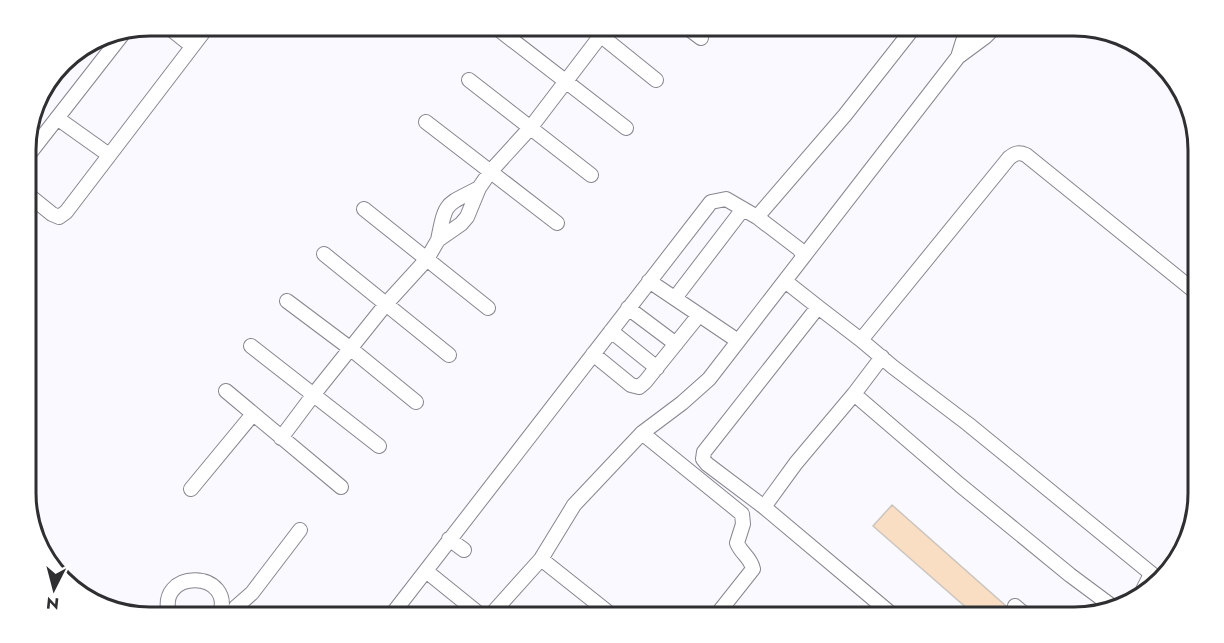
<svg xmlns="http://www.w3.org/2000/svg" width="1224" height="643" font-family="Jost,sans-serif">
	<rect width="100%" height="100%" fill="#faf9ff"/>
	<path fill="#f9dec4" stroke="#ccc5be" stroke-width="1.5" d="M 892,505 L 1006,606 L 1009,612 L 1014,617 L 977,617 L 873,526 Z"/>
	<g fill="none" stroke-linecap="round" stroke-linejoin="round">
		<defs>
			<path id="minor" d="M 167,26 L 192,46
				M 589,26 L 656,80
				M 685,26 L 701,38
				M 498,29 L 626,128
				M 958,57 L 963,41 L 972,26
				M 469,80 L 591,175
				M 57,118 L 109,155
				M 426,122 L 557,223
				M 26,158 L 125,31
				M 26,193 L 52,214 L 59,217 L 66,212 L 208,26
				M 364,209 L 488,308
				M 438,240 C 446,200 445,206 479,188
				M 324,254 L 449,355
				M 804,256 L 958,57 L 985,37 L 996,26
				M 649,281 L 738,341
				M 785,281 L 818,307
				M 675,298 L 743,209
				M 287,301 L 351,349 L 416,402
				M 628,308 L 676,344
				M 611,331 L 657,368
				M 861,340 L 818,307 L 704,452 L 703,459 L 707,464 L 764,507 L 895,617
				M 251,346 L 379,446
				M 593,354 L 631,385 L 639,387 L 645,382 L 699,315
				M 882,357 L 854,394 L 960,485 L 1070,575 L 1113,607
				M 226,391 L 341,487
				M 642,433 L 742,514 L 743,524 L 737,543 C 742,555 750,556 753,569 L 715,617
				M 281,438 L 314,394 L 386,304 L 427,259 L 438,240 L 461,224 L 467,217 L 479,188 L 490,172 L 531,127 L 608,26
				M 191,489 L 253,414
				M 764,507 L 796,463 L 854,394
				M 449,539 L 464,550
				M 541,559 L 614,617
				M 426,571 L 483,617
				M 1158,579 L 968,424 L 893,367 L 861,340 L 1009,158 C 1015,153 1019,152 1026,155 L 1198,294
				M 1139,598 L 1151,574
				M 1015,606 L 1028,617
				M 170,617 C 153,567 238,569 219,617
				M 232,617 L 236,607 L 252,593 L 300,530
				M 390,617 L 711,202 L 726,199 L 757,217 L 845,115 L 915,26
				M 489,617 L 541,559 L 574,505 L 642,433 L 682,403 L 709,379 L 804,256 L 799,249 L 757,217"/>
		</defs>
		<use href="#minor" stroke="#86868f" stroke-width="16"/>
		<use href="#minor" stroke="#fff" stroke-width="14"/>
	</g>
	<path d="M0 0H1224V643H0ZM150 36H1074A114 114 0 0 1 1188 150V493A114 114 0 0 1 1074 607H150A114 114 0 0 1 36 493V150A114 114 0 0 1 150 36Z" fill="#fff" fill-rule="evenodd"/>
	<path fill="none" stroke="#2f2f32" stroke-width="3" d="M150 36H1074A114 114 0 0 1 1188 150V493A114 114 0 0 1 1074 607H150A114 114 0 0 1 36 493V150A114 114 0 0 1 150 36Z"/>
	<g transform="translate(54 589) rotate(186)" stroke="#ffffff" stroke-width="4.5" paint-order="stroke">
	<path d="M0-4.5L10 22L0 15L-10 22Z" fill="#2f2f32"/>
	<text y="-9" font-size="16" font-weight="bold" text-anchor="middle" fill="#2f2f32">N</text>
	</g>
</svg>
